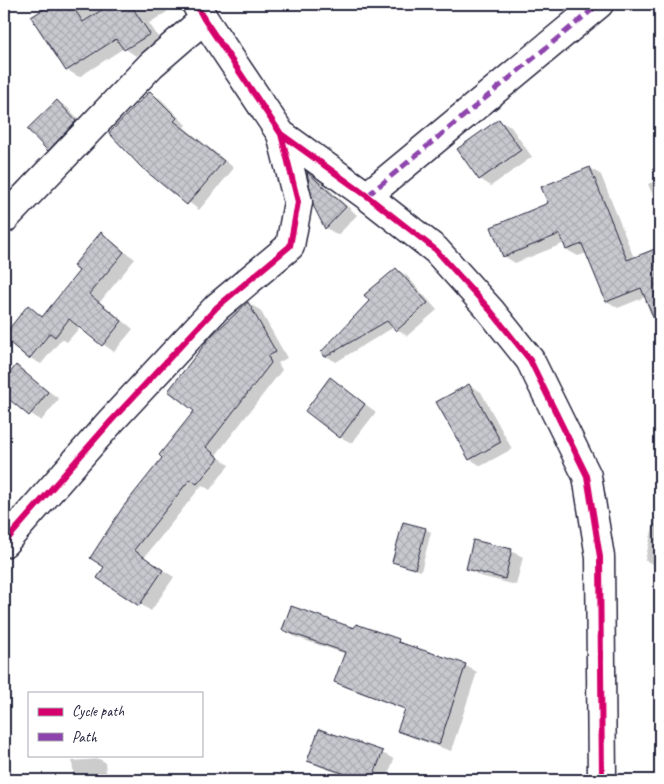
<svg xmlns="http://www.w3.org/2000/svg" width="664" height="784" font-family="Caveat,sans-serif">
	<defs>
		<pattern id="building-cross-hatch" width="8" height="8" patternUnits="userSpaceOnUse" patternTransform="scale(1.25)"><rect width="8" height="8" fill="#c8c8cf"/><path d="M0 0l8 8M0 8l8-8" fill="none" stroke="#acacb3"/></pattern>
	</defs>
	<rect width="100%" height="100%" fill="#fff"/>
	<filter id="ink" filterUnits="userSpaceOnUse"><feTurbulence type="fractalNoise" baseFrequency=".02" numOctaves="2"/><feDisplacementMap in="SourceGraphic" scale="10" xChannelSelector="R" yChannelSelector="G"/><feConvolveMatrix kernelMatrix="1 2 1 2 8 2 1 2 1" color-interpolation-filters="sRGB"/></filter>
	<g filter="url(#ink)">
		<path fill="#0003" d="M 54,4 L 162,4 L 167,12 L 149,23 L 161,41 L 136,56 L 124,48 L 79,77 L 67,70 L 33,17 Z
			M 297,4 L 315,4 L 307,9 Z
			M 150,93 L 161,99 L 186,125 L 184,127 L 234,168 L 199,210 L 142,166 Z
			M 57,101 L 68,108 L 87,128 L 60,157 L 48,150 Z
			M 499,121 L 511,127 L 532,157 L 491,186 L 480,179 Z
			M 590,168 L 601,175 L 634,258 L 660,248 L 660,290 L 650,294 L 652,296 L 660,293 L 660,302 L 657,304 L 645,297 L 618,308 L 607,301 L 587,253 L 578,256 L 567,250 L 565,243 L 515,263 L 504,256 L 549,204 Z
			M 308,174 L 319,180 L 357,215 L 338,235 L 326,228 L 314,205 Z
			M 660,179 L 660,211 L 648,184 Z
			M 101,234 L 135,259 L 100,302 L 133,329 L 114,352 L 80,327 L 67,342 L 62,339 L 41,364 L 30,358 L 28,307 L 44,317 L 80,271 Z
			M 396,269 L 406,275 L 437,310 L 407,336 L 394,327 L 336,362 L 326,356 Z
			M 248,303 L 260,310 L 287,358 L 278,363 L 282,370 L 216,455 L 229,465 L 210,490 L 202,485 L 144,558 L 174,577 L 151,611 L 99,577 L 164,457 L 195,411 Z
			M 17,367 L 59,399 L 41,421 L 4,394 L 4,383 Z
			M 331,379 L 376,412 L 352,443 L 340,437 Z
			M 469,385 L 481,392 L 512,449 L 481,466 L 470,459 Z
			M 660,497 L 660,568 L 645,560 Z
			M 425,529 L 431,532 L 421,571 L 393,562 Z
			M 511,551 L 523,557 L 516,585 L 480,576 L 468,569 Z
			M 357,625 L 409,647 L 466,666 L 477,672 L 451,751 L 411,737 L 399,731 L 406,710 L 347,688 L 336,681 L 346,654 L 295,637 L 284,630 L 355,630 Z
			M 660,736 L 660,769 L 654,765 Z
			M 382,753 L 394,759 L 386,780 L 358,780 L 321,767 L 309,760 Z
			M 99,759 L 105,762 L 107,780 L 74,780 L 72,761 Z"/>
		<path fill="url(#building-cross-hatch)" stroke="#22223b" d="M 52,4 L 71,4 L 83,22 L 111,4 L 130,4 L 150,34 L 124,50 L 116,39 L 66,71 L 31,17 Z
			M 150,91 L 177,118 L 174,121 L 224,161 L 187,205 L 141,167 L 109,133 Z
			M 57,100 L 76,121 L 48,151 L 27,129 Z
			M 499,119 L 521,150 L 479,180 L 457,149 Z
			M 590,167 L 627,260 L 660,247 L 660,334 L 641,288 L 606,302 L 582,244 L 566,250 L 560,234 L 503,257 L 491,227 L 548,203 L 541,187 Z
			M 307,172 L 346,207 L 325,229 L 313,205 Z
			M 101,232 L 124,252 L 89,294 L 122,321 L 102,346 L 69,319 L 55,337 L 50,333 L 29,359 L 4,338 L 4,335 L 28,305 L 42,317 L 79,271 L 73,266 Z
			M 396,268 L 428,303 L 396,331 L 387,321 L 325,357 L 321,352 L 369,301 L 364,295 Z
			M 248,302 L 276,352 L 268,356 L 271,363 L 206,447 L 219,458 L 197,484 L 190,479 L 134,550 L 163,570 L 139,606 L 97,578 L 104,567 L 90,558 L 123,507 L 162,458 L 159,455 L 194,411 L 168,391 L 211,336 Z
			M 16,365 L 48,392 L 29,416 L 4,395 L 4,381 Z
			M 330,377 L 365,404 L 340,438 L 305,411 Z
			M 469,384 L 501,442 L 469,460 L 436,402 Z
			M 403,522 L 426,528 L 415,569 L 392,562 Z
			M 473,540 L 512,549 L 505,579 L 466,569 Z
			M 291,606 L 354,628 L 356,624 L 399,639 L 398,642 L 466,664 L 439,745 L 397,731 L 405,709 L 334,682 L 345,652 L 282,630 Z
			M 319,729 L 383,751 L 372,780 L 363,780 L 307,761 Z"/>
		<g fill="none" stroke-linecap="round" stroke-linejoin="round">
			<defs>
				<path id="minor" d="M 196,4 L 204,19 L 281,134 L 367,196 L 436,250 L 490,310 L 530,360 L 587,476 L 600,557 L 602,780
					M 367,196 L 599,4
					M 4,219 L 151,65 L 204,19
					M 4,543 L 111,421 L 217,307 L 290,246 L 298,202 L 281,134"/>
			</defs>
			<use href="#minor" stroke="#22223b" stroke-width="31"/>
			<use href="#minor" stroke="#fff" stroke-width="28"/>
			<path stroke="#8e44ad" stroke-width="5" stroke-dasharray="10 5" stroke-linecap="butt" d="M 367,196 L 599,4"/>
			<defs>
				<path id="cycleway" d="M 196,4 L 204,19 L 281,134 L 367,196 L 436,250 L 490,310 L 530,360 L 587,476 L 600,557 L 602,780
					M 4,543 L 111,421 L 217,307 L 290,246 L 298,202 L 281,134"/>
			</defs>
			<use href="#cycleway" stroke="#fff" stroke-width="9"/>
			<use href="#cycleway" stroke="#d6006c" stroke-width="6"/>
		</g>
	</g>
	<rect width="664" height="784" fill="none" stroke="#fff" stroke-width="20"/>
	<rect x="10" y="10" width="644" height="764" fill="none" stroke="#22223b" stroke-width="2" filter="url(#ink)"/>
	<rect x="28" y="692" width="175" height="65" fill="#ffffff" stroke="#a7a7b1"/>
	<rect x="38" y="708" width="25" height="8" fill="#d6006c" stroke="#a7a7b1"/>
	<text x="72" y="716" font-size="15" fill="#22223b">Cycle path</text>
	<rect x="38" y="733" width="25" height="8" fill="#8e44ad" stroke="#a7a7b1"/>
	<text x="72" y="742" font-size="15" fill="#22223b">Path</text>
</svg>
